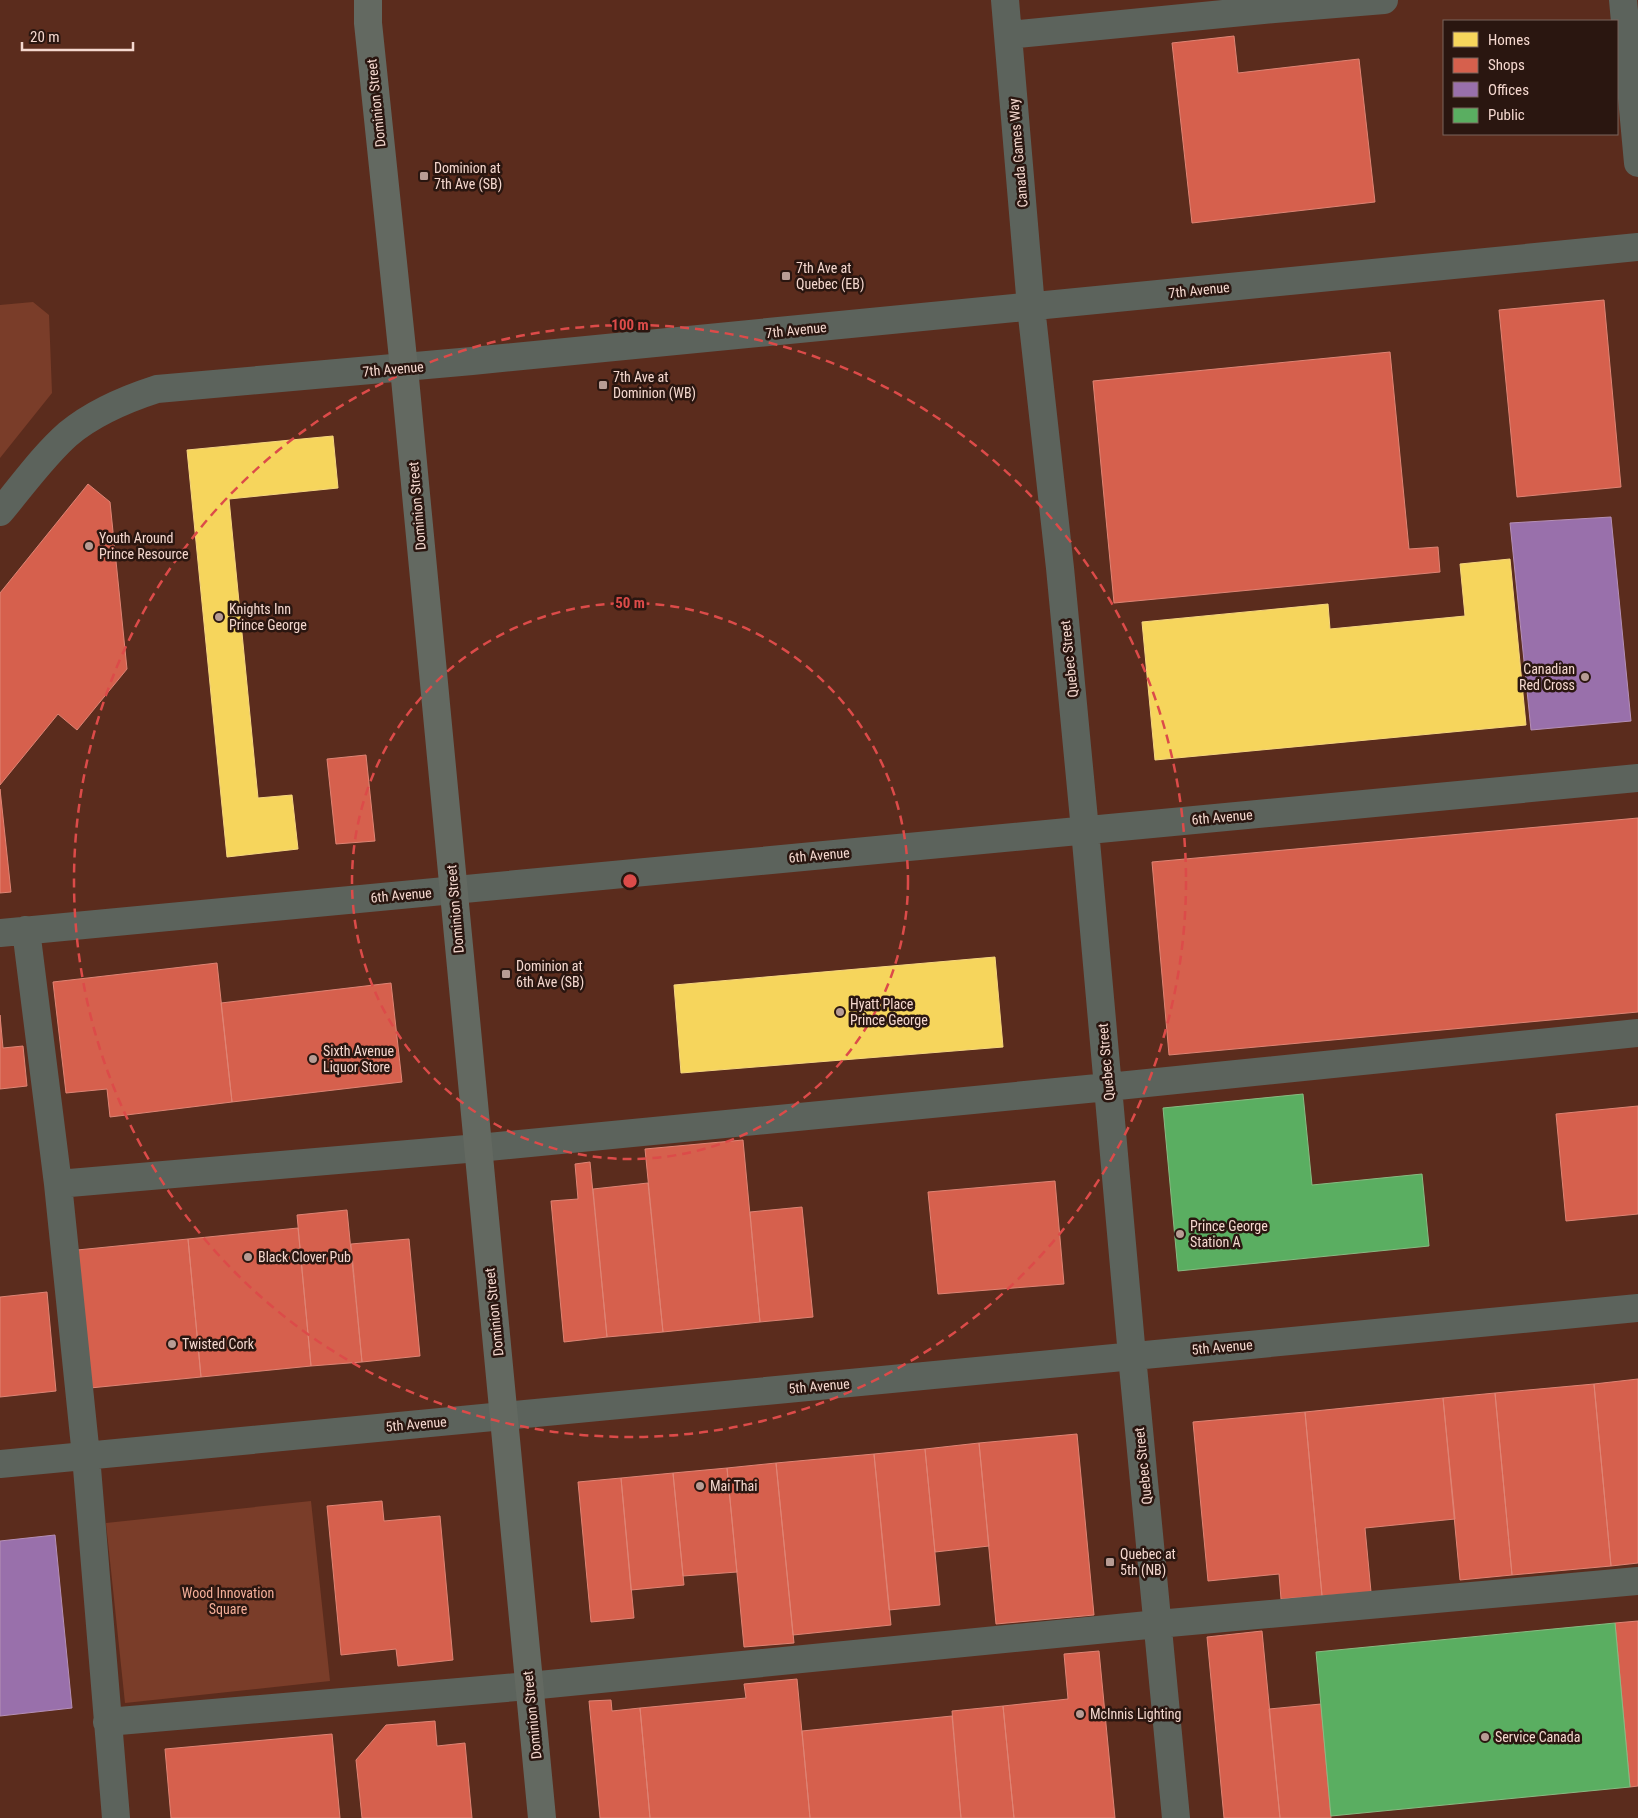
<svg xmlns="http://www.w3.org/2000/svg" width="1638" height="1818" font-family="'Roboto Condensed',sans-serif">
	<rect width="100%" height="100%" fill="#442d26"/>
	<path fill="#5b2c1d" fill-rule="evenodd" d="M 0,0 L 1638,0 L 1638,1818 L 0,1818 ZM 1444,21 L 1617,21 L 1617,134 L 1444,134 Z"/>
	<path fill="#7a3d29" d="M 33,302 L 49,315 L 52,393 L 0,458 L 0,305 Z
		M 311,1501 L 330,1681 L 125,1703 L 106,1523 Z"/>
	<path fill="#f6d55c" stroke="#f6d67e" d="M 333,436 L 338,488 L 229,499 L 258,798 L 292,795 L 298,849 L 227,857 L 187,450 Z
		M 1510,559 L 1526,725 L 1155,760 L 1142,622 L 1328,604 L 1330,629 L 1465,616 L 1460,564 Z
		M 995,957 L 1003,1047 L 681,1073 L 674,985 Z"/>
	<path fill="#d6604d" stroke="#df8474" d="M 1234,36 L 1238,73 L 1359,59 L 1375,202 L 1192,223 L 1172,43 Z
		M 1604,300 L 1621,487 L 1517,497 L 1499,310 Z
		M 1390,352 L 1409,549 L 1438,547 L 1440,572 L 1114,603 L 1093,381 Z
		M 88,484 L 110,502 L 127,669 L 77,730 L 58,714 L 0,785 L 0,593 Z
		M 366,755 L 375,841 L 336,844 L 327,759 Z
		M 0,789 L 11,892 L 0,893 Z
		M 1638,818 L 1638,1012 L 1169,1055 L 1152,862 Z
		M 217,963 L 232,1102 L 110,1117 L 107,1089 L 66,1093 L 53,982 Z
		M 391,983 L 402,1082 L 232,1102 L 221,1003 Z
		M 0,1015 L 3,1048 L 23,1046 L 27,1086 L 0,1089 Z
		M 1638,1106 L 1638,1214 L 1566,1221 L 1556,1114 Z
		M 743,1140 L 760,1322 L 663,1332 L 645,1149 Z
		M 590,1162 L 607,1337 L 564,1342 L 551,1201 L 578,1199 L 575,1164 Z
		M 1055,1181 L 1064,1284 L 938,1294 L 928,1192 Z
		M 648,1183 L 663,1332 L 607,1337 L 593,1189 Z
		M 802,1207 L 813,1317 L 760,1322 L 750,1212 Z
		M 347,1210 L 362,1362 L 311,1366 L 297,1215 Z
		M 298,1228 L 311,1366 L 201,1377 L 188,1239 Z
		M 188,1239 L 201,1377 L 90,1388 L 77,1250 Z
		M 409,1239 L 420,1356 L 362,1362 L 351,1244 Z
		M 47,1292 L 56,1391 L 0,1397 L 0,1297 Z
		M 1638,1379 L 1638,1563 L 1611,1566 L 1594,1384 Z
		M 1594,1384 L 1611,1566 L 1512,1575 L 1495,1393 Z
		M 1495,1393 L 1512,1575 L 1460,1580 L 1443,1398 Z
		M 1443,1398 L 1455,1519 L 1365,1528 L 1371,1592 L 1322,1596 L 1305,1412 Z
		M 1305,1412 L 1322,1596 L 1281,1599 L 1279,1574 L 1208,1581 L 1193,1422 Z
		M 1077,1434 L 1094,1615 L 996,1624 L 979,1443 Z
		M 979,1443 L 989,1546 L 935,1552 L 925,1449 Z
		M 925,1449 L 940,1605 L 889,1610 L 874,1454 Z
		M 874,1454 L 891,1625 L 793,1635 L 776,1463 Z
		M 776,1463 L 794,1643 L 744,1647 L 727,1468 Z
		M 727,1468 L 737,1572 L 683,1576 L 673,1473 Z
		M 673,1473 L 684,1585 L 631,1590 L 621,1478 Z
		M 621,1478 L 634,1618 L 591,1622 L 578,1482 Z
		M 382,1501 L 384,1521 L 440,1516 L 453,1660 L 398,1666 L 396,1649 L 341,1655 L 327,1506 Z
		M 1638,1621 L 1638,1786 L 1630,1787 L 1615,1623 Z
		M 1262,1631 L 1280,1818 L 1224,1818 L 1207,1637 Z
		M 1099,1651 L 1115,1818 L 1014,1818 L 1003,1706 L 1068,1699 L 1064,1654 Z
		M 797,1679 L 810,1818 L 650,1818 L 640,1708 L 746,1698 L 744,1684 Z
		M 611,1700 L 612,1711 L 640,1708 L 650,1818 L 600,1818 L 589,1701 Z
		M 1321,1704 L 1331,1818 L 1280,1818 L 1269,1709 Z
		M 1003,1706 L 1014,1818 L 961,1818 L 952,1711 Z
		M 952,1716 L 961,1818 L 810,1818 L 802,1731 Z
		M 435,1721 L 437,1746 L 465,1743 L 472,1818 L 362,1818 L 356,1760 L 386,1725 Z
		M 332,1734 L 340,1818 L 171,1818 L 165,1749 Z"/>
	<path fill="#9970ab" stroke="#b58fb6" d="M 1611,517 L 1631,721 L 1531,730 L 1510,523 Z
		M 55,1535 L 72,1708 L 0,1716 L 0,1541 Z"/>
	<path fill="#5aae61" stroke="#88bb82" d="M 1303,1094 L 1312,1185 L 1422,1174 L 1429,1246 L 1178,1271 L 1163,1108 Z
		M 1615,1623 L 1630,1787 L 1331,1816 L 1316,1652 Z"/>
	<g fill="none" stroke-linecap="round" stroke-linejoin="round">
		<path stroke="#5c635c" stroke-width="28" d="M 1005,0 L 1031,307 L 1060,568 L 1085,830 L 1132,1356 L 1176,1818
			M 1623,0 L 1638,163
			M 1008,35 L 1274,9 L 1384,0
			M 0,512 C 22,486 43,456 68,434 C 93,413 126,399 157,389 L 472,361 L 1638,247
			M 26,930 L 58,1184 L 86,1456 L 116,1818
			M 0,933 L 1638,778
			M 58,1184 L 478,1148 L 1108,1087 L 1638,1033
			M 0,1464 L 1638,1308
			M 107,1722 L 529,1686 L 1158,1624 L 1638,1581"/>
		<path stroke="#636961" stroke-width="28" d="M 368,0 L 368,23 L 404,368 L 542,1818"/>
	</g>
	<g fill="none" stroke="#dc4b49" stroke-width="2.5" stroke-dasharray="9 6">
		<circle cx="630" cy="881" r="278"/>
		<circle cx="630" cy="881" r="556"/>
	</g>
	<g fill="#b79c94" stroke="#2a1610" stroke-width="2">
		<rect x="419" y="171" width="10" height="10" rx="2.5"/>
		<rect x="781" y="271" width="10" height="10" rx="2.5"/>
		<rect x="598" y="380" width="10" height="10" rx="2.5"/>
		<circle cx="89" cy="546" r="5"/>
		<circle cx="219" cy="617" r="5"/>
		<circle cx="1585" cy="677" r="5"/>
		<rect x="501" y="969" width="10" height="10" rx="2.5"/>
		<circle cx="840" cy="1012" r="5"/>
		<circle cx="313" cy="1059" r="5"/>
		<circle cx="1180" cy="1234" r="5"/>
		<circle cx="248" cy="1257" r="5"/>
		<circle cx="172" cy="1344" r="5"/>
		<circle cx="700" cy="1486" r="5"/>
		<rect x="1105" y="1557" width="10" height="10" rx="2.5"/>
		<circle cx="1080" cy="1714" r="5"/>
		<circle cx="1485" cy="1737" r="5"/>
	</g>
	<g text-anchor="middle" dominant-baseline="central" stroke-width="5" stroke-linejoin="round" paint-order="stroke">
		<g font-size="14" fill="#f5d8cf" stroke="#2a1610">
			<text transform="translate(376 103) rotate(-96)">Dominion Street</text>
			<text transform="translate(1018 153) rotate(-95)">Canada Games Way</text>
			<text transform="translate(1199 290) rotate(-6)">7th Avenue</text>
			<text transform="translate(796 330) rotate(-6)">7th Avenue</text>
			<text transform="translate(393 369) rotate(-5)">7th Avenue</text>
			<text transform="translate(417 506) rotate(-95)">Dominion Street</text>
			<text transform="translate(1069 659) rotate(-96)">Quebec Street</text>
			<text transform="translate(1222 817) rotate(-5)">6th Avenue</text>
			<text transform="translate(819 855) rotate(-5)">6th Avenue</text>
			<text transform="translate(401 895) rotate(-5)">6th Avenue</text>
			<text transform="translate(455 909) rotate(-95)">Dominion Street</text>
			<text transform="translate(1106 1062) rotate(-95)">Quebec Street</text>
			<text transform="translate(494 1312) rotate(-96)">Dominion Street</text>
			<text transform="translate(1222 1347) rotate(-5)">5th Avenue</text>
			<text transform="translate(819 1386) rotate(-5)">5th Avenue</text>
			<text transform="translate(416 1424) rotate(-5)">5th Avenue</text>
			<text transform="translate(1143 1466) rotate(-96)">Quebec Street</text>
			<text transform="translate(532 1715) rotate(-96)">Dominion Street</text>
		</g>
		<g font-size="14" fill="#f5d8cf" stroke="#2a1610" text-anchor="start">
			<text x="434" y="168">Dominion at<tspan x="434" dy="16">7th Ave (SB)</tspan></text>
			<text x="796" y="268">7th Ave at<tspan x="796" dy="16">Quebec (EB)</tspan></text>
			<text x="613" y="377">7th Ave at<tspan x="613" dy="16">Dominion (WB)</tspan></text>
			<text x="99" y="538">Youth Around<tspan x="99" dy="16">Prince Resource</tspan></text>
			<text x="229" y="609">Knights Inn<tspan x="229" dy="16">Prince George</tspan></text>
			<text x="1575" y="669" text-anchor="end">Canadian<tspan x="1575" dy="16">Red Cross</tspan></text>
			<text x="516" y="966">Dominion at<tspan x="516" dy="16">6th Ave (SB)</tspan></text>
			<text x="850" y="1004">Hyatt Place<tspan x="850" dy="16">Prince George</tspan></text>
			<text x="323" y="1051">Sixth Avenue<tspan x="323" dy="16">Liquor Store</tspan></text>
			<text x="1190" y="1226">Prince George<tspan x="1190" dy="16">Station A</tspan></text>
			<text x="258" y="1257">Black Clover Pub</text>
			<text x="182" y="1344">Twisted Cork</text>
			<text x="710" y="1486">Mai Thai</text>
			<text x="1120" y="1554">Quebec at<tspan x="1120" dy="16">5th (NB)</tspan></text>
			<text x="1090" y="1714">McInnis Lighting</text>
			<text x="1495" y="1737">Service Canada</text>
		</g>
		<g font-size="14" fill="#f5af99" stroke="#2a1610">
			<text x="228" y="1593">Wood Innovation<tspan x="228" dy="16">Square</tspan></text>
		</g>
	</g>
	<circle cx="630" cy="881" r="8" fill="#dc4b49" stroke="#2a1610" stroke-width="2.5"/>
	<g font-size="15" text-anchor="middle" font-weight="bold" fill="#dc4b49" stroke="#2a1610" stroke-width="5" stroke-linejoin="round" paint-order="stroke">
		<text x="630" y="330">100 m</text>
		<text x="630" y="608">50 m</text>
	</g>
	<rect x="1443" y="20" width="175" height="115" fill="#2a1610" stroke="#7b645c"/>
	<rect x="1453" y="32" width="25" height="15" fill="#f6d55c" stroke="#7b645c"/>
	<text x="1488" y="45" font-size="15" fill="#f5d8cf">Homes</text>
	<rect x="1453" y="58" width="25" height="15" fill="#d6604d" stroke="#7b645c"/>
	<text x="1488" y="70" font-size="15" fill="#f5d8cf">Shops</text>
	<rect x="1453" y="82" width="25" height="15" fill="#9970ab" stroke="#7b645c"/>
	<text x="1488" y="95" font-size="15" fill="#f5d8cf">Offices</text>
	<rect x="1453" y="108" width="25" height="15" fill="#5aae61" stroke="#7b645c"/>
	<text x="1488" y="120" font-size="15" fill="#f5d8cf">Public</text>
	<path d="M22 42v8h111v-8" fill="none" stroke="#f5d8cf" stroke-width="2.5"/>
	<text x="30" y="42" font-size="15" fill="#f5d8cf" stroke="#2a1610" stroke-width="4" paint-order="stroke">20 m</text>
</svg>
